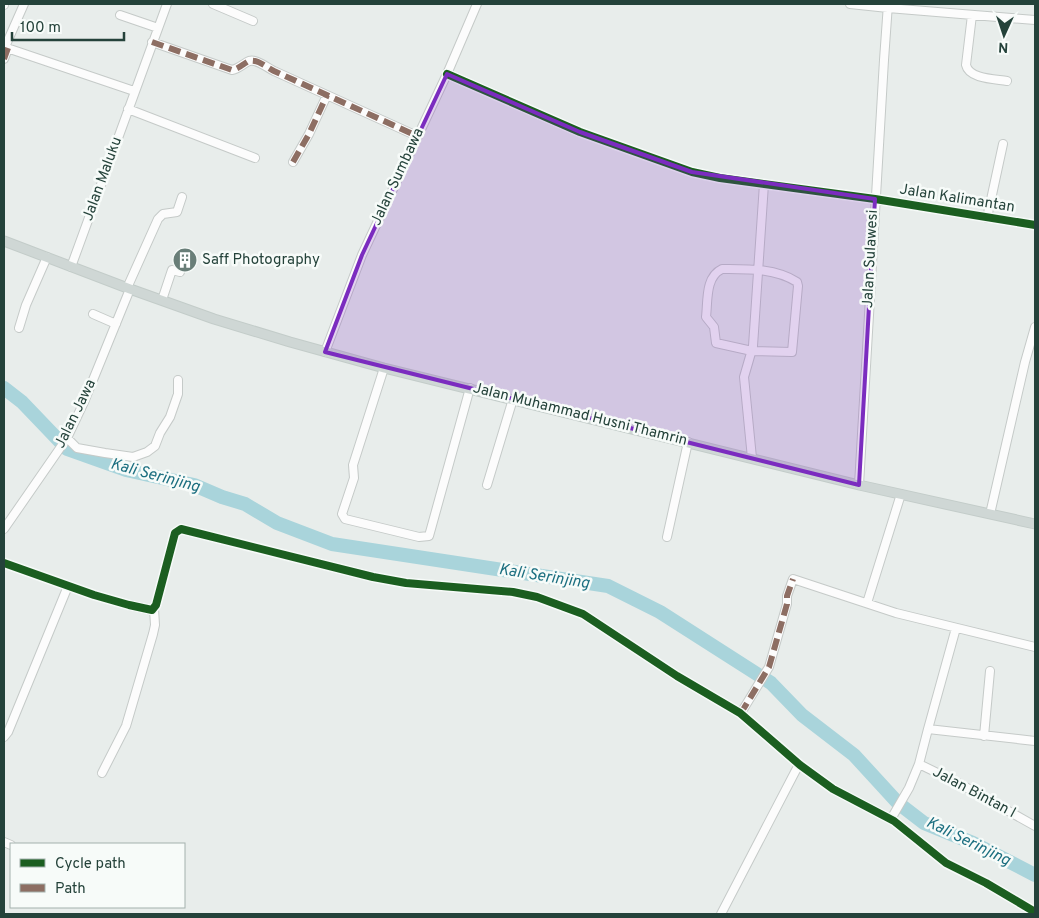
<svg xmlns="http://www.w3.org/2000/svg" width="1039" height="918" font-family="Overpass,sans-serif">
	<rect width="100%" height="100%" fill="#e8edeb"/>
	<g fill="none" stroke-linecap="round" stroke-linejoin="round">
		<path stroke="#a9d4db" stroke-width="14" d="M 4,388 L 22,402 L 67,449 L 126,470 L 194,485 L 222,497 L 245,504 L 277,523 L 332,544 L 608,586 L 660,612 L 771,683 L 802,715 L 854,755 L 898,803 L 924,823 L 973,843 L 1035,875"/>
		<defs>
			<path id="minor" d="M 213,4 L 253,21
				M 850,4 L 888,8 L 1035,20
				M 4,5 L 4,4
				M 120,15 L 158,28
				M 972,15 L 966,65 C 969,79 995,79 1007,81
				M 152,42 L 232,70 C 238,69 242,65 247,62 C 255,57 266,67 274,71 L 417,136
				M 4,47 L 134,91
				M 5,47 L 24,4
				M 4,59 L 8,48
				M 447,74 L 580,132 L 692,172 L 720,178 L 875,199 L 1035,225
				M 128,109 L 255,158
				M 293,162 L 309,134 L 327,95
				M 987,218 L 1003,144
				M 71,267 L 167,4
				M 722,269 C 747,269 775,268 797,282 L 798,286 L 792,352 L 752,351 L 716,343 L 714,327 L 706,317 C 708,301 705,277 722,269 Z
				M 127,288 L 158,219 L 163,214 L 177,212 L 182,197
				M 162,300 L 172,270 L 180,272
				M 93,314 L 116,324
				M 19,328 L 26,305 L 47,257
				M 325,352 L 362,255 L 447,74 L 477,4
				M 384,368 L 353,465 L 354,478 L 342,514 L 345,519 L 419,537 L 429,536 L 470,388
				M 67,438 L 77,448 L 105,453 L 133,457 L 147,452 L 155,446 L 160,433 L 170,417 L 178,394 L 178,380
				M 752,458 L 744,377 L 753,346 L 764,184
				M 487,485 L 513,399
				M 859,485 L 884,60 L 888,4
				M 990,514 L 1025,362 L 1035,327
				M 4,529 L 67,438 L 84,402 L 130,289
				M 667,537 L 688,442
				M 4,563 L 94,595 L 129,605 L 152,610 L 156,605 L 175,533 L 181,529 L 373,577 L 406,583 L 513,592 L 537,597 L 583,614 L 677,676 L 740,713 L 800,765 L 833,789 L 894,821 L 946,863 L 986,883 L 1035,912
				M 867,603 L 901,494
				M 956,628 L 928,729 L 1035,741
				M 740,713 L 744,708 L 769,667 L 787,604 L 787,596 L 793,579 L 896,613 L 1035,647
				M 928,729 L 919,764 L 962,785 L 1035,826
				M 984,736 L 990,671
				M 4,737 L 8,732 L 68,586
				M 102,773 L 126,726 L 153,634 L 155,625 L 154,609
				M 891,819 L 909,788 L 919,764
				M 4,842 L 11,845
				M 721,914 L 796,770 L 800,765"/>
			<path id="major" d="M 4,241 L 130,289 L 214,319 L 290,342 L 384,368 L 859,485 L 1035,524"/>
		</defs>
		<use href="#minor" stroke="#c5cac8" stroke-width="10"/>
		<use href="#major" stroke="#c3ccc9" stroke-width="11"/>
		<use href="#minor" stroke="#fcfcfc" stroke-width="8"/>
		<use href="#major" stroke="#cfd7d5" stroke-width="9"/>
		<path stroke="#8d6e63" stroke-width="6" stroke-dasharray="12 6" stroke-linecap="butt" d="M 152,42 L 232,70 C 238,69 242,65 247,62 C 255,57 266,67 274,71 L 417,136
			M 4,59 L 8,48
			M 293,162 L 309,134 L 327,95
			M 740,713 L 744,708 L 769,667 L 787,604 L 787,596 L 793,579"/>
		<defs>
			<path id="cycleway" d="M 447,74 L 580,132 L 692,172 L 720,178 L 875,199 L 1035,225
				M 4,563 L 94,595 L 129,605 L 152,610 L 156,605 L 175,533 L 181,529 L 373,577 L 406,583 L 513,592 L 537,597 L 583,614 L 677,676 L 740,713 L 800,765 L 833,789 L 894,821 L 946,863 L 986,883 L 1035,912"/>
		</defs>
		<use href="#cycleway" stroke="#f7fbf9" stroke-width="11"/>
		<use href="#cycleway" stroke="#1b5e20" stroke-width="8"/>
	</g>
	<path fill="#7b2cbf" fill-opacity="0.2" stroke="#7b2cbf" stroke-width="4" stroke-linejoin="round" d="M 447,74 L 580,132 L 692,172 L 875,199 L 859,485 L 325,352 L 362,255 Z"/>
	<defs>
		<symbol id="building-disc" viewBox="-11 -11 22 22"><circle r="9.5" fill="#697e78" stroke="#f7fbf9"/><path d="M-4-6H4V6H1V3H-1V6H-4ZM-2.5-4.3h1.7v1.8h-1.7ZM.8-4.3h1.7v1.8H.8ZM-2.5-1h1.7V.8h-1.7ZM.8-1h1.7V.8H.8Z" fill="#fff"/></symbol>
	</defs>
	<g fill-rule="evenodd">
		<use href="#building-disc" x="171" y="246" width="28" height="28"/>
	</g>
	<g text-anchor="middle" dominant-baseline="central" stroke-width="5" stroke-linejoin="round" paint-order="stroke">
		<g font-size="15" fill="#24423a" stroke="#f7fbf9">
			<text transform="translate(398 177) rotate(-65)">Jalan Sumbawa</text>
			<text transform="translate(103 179) rotate(-70)">Jalan Maluku</text>
			<text transform="translate(957 199) rotate(9)">Jalan Kalimantan</text>
			<text transform="translate(871 259) rotate(-87)">Jalan Sulawesi</text>
			<text transform="translate(76 414) rotate(-64)">Jalan Jawa</text>
			<text transform="translate(580 415) rotate(14)">Jalan Muhammad Husni Thamrin</text>
			<text transform="translate(974 793) rotate(28)">Jalan Bintan I</text>
		</g>
		<g font-size="15" fill="#24423a" stroke="#f7fbf9" text-anchor="start">
			<text x="202" y="260">Saff Photography</text>
		</g>
		<g font-size="16" font-style="italic" fill="#1c6f80" stroke="#f7fbf9">
			<text transform="translate(155 476) rotate(15)">Kali Serinjing</text>
			<text transform="translate(544 577) rotate(9)">Kali Serinjing</text>
			<text transform="translate(968 842) rotate(26)">Kali Serinjing</text>
		</g>
	</g>
	<rect width="1039" height="918" fill="none" stroke="#24423a" stroke-width="10"/>
	<rect x="10" y="843" width="175" height="65" fill="#f7fbf9" stroke="#a3b1ad"/>
	<rect x="20" y="859" width="25" height="8" fill="#1b5e20" stroke="#a3b1ad"/>
	<text x="55" y="868" font-size="15" fill="#24423a">Cycle path</text>
	<rect x="20" y="884" width="25" height="8" fill="#8d6e63" stroke="#a3b1ad"/>
	<text x="55" y="893" font-size="15" fill="#24423a">Path</text>
	<g transform="translate(1004 35) rotate(183)" stroke="#f7fbf9" stroke-width="4" paint-order="stroke">
	<path d="M0-4L9 19L0 12L-9 19Z" fill="#24423a"/>
	<text y="-8" font-size="14" font-weight="bold" text-anchor="middle" fill="#24423a">N</text>
	</g>
	<path d="M12 32v8h112v-8" fill="none" stroke="#24423a" stroke-width="2.5"/>
	<text x="20" y="32" font-size="15" fill="#24423a" stroke="#f7fbf9" stroke-width="4" paint-order="stroke">100 m</text>
</svg>
